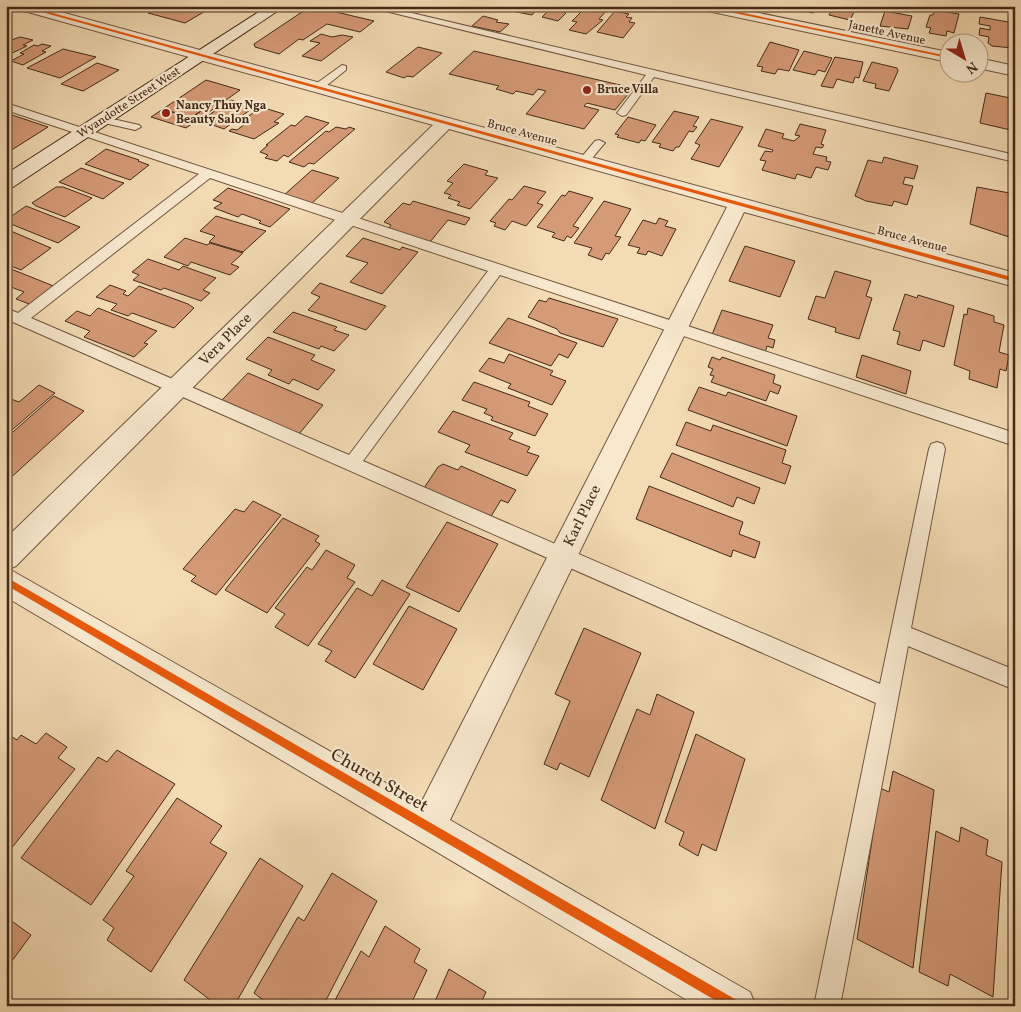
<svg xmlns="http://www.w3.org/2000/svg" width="1021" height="1012" font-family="Vollkorn,serif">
	<rect width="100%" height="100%" fill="#f3dbb3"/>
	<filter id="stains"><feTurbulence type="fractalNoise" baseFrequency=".004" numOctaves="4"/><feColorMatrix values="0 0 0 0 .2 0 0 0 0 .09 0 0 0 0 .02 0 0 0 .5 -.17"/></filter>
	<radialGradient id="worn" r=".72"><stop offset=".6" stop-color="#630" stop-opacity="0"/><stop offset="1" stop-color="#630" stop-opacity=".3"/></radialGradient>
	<path fill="#d59a76" stroke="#432a19" d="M 161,6 L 214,6 L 185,23 L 148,13 Z
		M 311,6 L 374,21 L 360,32 L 327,24 L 303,40 L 299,39 L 279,54 L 255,47 L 254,44 Z
		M 517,6 L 540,6 L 532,15 L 512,11 Z
		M 546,6 L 569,6 L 563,12 L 566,13 L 558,21 L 542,17 L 550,9 L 544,8 Z
		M 587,6 L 608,9 L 599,19 L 603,20 L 586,34 L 569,30 L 577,22 L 572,21 Z
		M 791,6 L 817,6 L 813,13 L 790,8 Z
		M 857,6 L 850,20 L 829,15 L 833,8 L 827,7 Z
		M 935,10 L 959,14 L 954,33 L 947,31 L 946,36 L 929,33 L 931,28 L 926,27 L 930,15 L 933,15 Z
		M 615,11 L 629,14 L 626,17 L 632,18 L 629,22 L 635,23 L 623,38 L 597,32 Z
		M 885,11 L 912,16 L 908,29 L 880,26 Z
		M 483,16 L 498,20 L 496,22 L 509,24 L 500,32 L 472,26 Z
		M 980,17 L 1014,23 L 1012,34 L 1015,35 L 1012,48 L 992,46 L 988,43 L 989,37 L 979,35 L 980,28 L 990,30 L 990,26 L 979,24 Z
		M 321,34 L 332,37 L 342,35 L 353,37 L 321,61 L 302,56 L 320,43 L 310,41 Z
		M 20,37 L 33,40 L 23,45 L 27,46 L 6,56 L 6,42 Z
		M 770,42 L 799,50 L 789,71 L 778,69 L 775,74 L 761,71 L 763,67 L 757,66 Z
		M 42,44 L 51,46 L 42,51 L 46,52 L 23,65 L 11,61 L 24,54 L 20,53 L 34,45 L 38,46 Z
		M 418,47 L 442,53 L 413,77 L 407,76 L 404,78 L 386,72 Z
		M 63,49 L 96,57 L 60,78 L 27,68 Z
		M 474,51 L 633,88 L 615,110 L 587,103 L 584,106 L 599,110 L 584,129 L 526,114 L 546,91 L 538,89 L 533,95 L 516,91 L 513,94 L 496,89 L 499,86 L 449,74 Z
		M 804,51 L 832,58 L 825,72 L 818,70 L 815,75 L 793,70 Z
		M 835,57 L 863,62 L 859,78 L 855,77 L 853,83 L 837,79 L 833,88 L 821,86 Z
		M 872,62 L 897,68 L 898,71 L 889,91 L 875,88 L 876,84 L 863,81 Z
		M 97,63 L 119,70 L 83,91 L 61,84 Z
		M 206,80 L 240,90 L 219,105 L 212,103 L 191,118 L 163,109 Z
		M 986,93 L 1015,99 L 1015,131 L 980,123 Z
		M 231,100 L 254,107 L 224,129 L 210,124 L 217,120 L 206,117 Z
		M 212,103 L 219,105 L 186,128 L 151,117 L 163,109 L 191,118 Z
		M 261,107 L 284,114 L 274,122 L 279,123 L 254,139 L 229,131 L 232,129 L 237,130 L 245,124 L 242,123 L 249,118 L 246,118 Z
		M 674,111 L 699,117 L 693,126 L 697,127 L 693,132 L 689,131 L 679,147 L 676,147 L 673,151 L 659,147 L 661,144 L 652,142 Z
		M 6,113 L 48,127 L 10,151 L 6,150 Z
		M 306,116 L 329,123 L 288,157 L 284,155 L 277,161 L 265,158 L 268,155 L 260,152 L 268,145 L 266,145 L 291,125 L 295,126 Z
		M 628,117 L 656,125 L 645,141 L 641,140 L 639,143 L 617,137 L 619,135 L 615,134 Z
		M 711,119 L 743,127 L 719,167 L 691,159 L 700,145 L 695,143 Z
		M 800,124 L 826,130 L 821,144 L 824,145 L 822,148 L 816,147 L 813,154 L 827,157 L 826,161 L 831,162 L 828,170 L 816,167 L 811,178 L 797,174 L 795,179 L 762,170 L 766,161 L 760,160 L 765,151 L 772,152 L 773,150 L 758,146 L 766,129 L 784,134 L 782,138 L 794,141 L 800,136 L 795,135 Z
		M 336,127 L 346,129 L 349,127 L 355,129 L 314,164 L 309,163 L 304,167 L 289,162 L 326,131 L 329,132 Z
		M 106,149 L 139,160 L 138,161 L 149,165 L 130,180 L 85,164 Z
		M 884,157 L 918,166 L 914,179 L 905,177 L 903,184 L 913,186 L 907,205 L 894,201 L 892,206 L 866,201 L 855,196 L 868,160 L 882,163 Z
		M 464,164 L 488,171 L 485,175 L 498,178 L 470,209 L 457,205 L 460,202 L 448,198 L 451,195 L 444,193 L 453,183 L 447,181 Z
		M 81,168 L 114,180 L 124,183 L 103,199 L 59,182 Z
		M 312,170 L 339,178 L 311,204 L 283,196 Z
		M 524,186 L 546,192 L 537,203 L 543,205 L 526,226 L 512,221 L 505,230 L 494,226 L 496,223 L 490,221 L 509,199 L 512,200 Z
		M 56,187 L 63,187 L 92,198 L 65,217 L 36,206 L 32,203 Z
		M 977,187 L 1015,194 L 1015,239 L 970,224 Z
		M 228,188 L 290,209 L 270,227 L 259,223 L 261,221 L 242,214 L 238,217 L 214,208 L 222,203 L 213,200 Z
		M 569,191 L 593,198 L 573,226 L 579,228 L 571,238 L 567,236 L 564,241 L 552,237 L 555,233 L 537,227 L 562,195 L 565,196 Z
		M 413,201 L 470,218 L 465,225 L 448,220 L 430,242 L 388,229 L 391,225 L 384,222 L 403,203 L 410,205 Z
		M 604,201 L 631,209 L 615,236 L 621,237 L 609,254 L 606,253 L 602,260 L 588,255 L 592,248 L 574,243 Z
		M 26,206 L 80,227 L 58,243 L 6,222 L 6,220 Z
		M 216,216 L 266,231 L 243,252 L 209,242 L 215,236 L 200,231 Z
		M 659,218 L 668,221 L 665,226 L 676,229 L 662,256 L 648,251 L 646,255 L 637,253 L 640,248 L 628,245 L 643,220 L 656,224 Z
		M 6,229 L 51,248 L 21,270 L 6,264 Z
		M 185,238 L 207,245 L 210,243 L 243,253 L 231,264 L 239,267 L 230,275 L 191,262 L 188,266 L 164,257 Z
		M 363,238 L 400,250 L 402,247 L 418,252 L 382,294 L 350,282 L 368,263 L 346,256 Z
		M 745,246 L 795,261 L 780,297 L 729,281 Z
		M 148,259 L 179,270 L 183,266 L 216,278 L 203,290 L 210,293 L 201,301 L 164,288 L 161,290 L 133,280 L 139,275 L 132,272 Z
		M 6,267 L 56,287 L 32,305 L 16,299 L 24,292 L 6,285 Z
		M 835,271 L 871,281 L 866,296 L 872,298 L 859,339 L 835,332 L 836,328 L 808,319 L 816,296 L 825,298 Z
		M 320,283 L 386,306 L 366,330 L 308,310 L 320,297 L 311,293 Z
		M 110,285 L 126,291 L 123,294 L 128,296 L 139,286 L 188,304 L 194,308 L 174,328 L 132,313 L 128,316 L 111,310 L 117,304 L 96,297 Z
		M 905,294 L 917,298 L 918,295 L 954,306 L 944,347 L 923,340 L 920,351 L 897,344 L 900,332 L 893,330 Z
		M 549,298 L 618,319 L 603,347 L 560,333 L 557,329 L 528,317 L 539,300 L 546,302 Z
		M 98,308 L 157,331 L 144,343 L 148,344 L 134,357 L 84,337 L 90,331 L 65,321 L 77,311 L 90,316 Z
		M 968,308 L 994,316 L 994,322 L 1004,325 L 999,352 L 1009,355 L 1006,371 L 1000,369 L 997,388 L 969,379 L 970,371 L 954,365 L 964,314 L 967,315 Z
		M 722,310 L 773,325 L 768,338 L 775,340 L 773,348 L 767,346 L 765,353 L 711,337 Z
		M 293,312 L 337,327 L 334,330 L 349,335 L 334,351 L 321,346 L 319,349 L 273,332 Z
		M 508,318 L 577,343 L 568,358 L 559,354 L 551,366 L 489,343 Z
		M 268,337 L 315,355 L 311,360 L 335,370 L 318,390 L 293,379 L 289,384 L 268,375 L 272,370 L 246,359 Z
		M 509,354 L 553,371 L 550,375 L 566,381 L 552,405 L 508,388 L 511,384 L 479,371 L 489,358 L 504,363 Z
		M 862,355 L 911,371 L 906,394 L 856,377 Z
		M 712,357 L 720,360 L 722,357 L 775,375 L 773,383 L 781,386 L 778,394 L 770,391 L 766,401 L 711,382 L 714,376 L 710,375 L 713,369 L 708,367 Z
		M 248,373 L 323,405 L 299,434 L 222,400 Z
		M 474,382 L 530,402 L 528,406 L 548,414 L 535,436 L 491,420 L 493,417 L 484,413 L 487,409 L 462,400 Z
		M 39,385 L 55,393 L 6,435 L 6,397 L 19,402 Z
		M 699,387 L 726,396 L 728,392 L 797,416 L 787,446 L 688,410 Z
		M 54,396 L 84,411 L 6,482 L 6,438 Z
		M 453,411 L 513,433 L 509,439 L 530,447 L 527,452 L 539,456 L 527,476 L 465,452 L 470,445 L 438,432 Z
		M 686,422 L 711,431 L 713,425 L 786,450 L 782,463 L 791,466 L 785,484 L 676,445 Z
		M 672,453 L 760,488 L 754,504 L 737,497 L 733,507 L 660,477 Z
		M 443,464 L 458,470 L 461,466 L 516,490 L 508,503 L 501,500 L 490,518 L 424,488 L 438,467 Z
		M 649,486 L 743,522 L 739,534 L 760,542 L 755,558 L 733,550 L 731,557 L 636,519 Z
		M 253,501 L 281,515 L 216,595 L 191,581 L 196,576 L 183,569 L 235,509 L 244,512 Z
		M 283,518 L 319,536 L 315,541 L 320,544 L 267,613 L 225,590 Z
		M 447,522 L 498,544 L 459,612 L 406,587 Z
		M 326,550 L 355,565 L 347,578 L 355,582 L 308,646 L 275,627 L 285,614 L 275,608 L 307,567 L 312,570 Z
		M 382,580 L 410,594 L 355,678 L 325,661 L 332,651 L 318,644 L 357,588 L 372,596 Z
		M 409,606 L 457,629 L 423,690 L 373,664 Z
		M 584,628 L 641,653 L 589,777 L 560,763 L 557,770 L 544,764 L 570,701 L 555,694 Z
		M 657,694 L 694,712 L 655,829 L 601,800 L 637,709 L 650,715 Z
		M 6,733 L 17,740 L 21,735 L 36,744 L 46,733 L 67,747 L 58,758 L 75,769 L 6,855 Z
		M 696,734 L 745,759 L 716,851 L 702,844 L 698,856 L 679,845 L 684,832 L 665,822 Z
		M 117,750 L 175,784 L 91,905 L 21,858 L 98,757 L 107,762 Z
		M 893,771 L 934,790 L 913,968 L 857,939 L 880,788 L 889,792 Z
		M 177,798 L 222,826 L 210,843 L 227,853 L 151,972 L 107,940 L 114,928 L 103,920 L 134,876 L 126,871 Z
		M 961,827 L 988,840 L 986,855 L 1002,862 L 993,997 L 950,974 L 948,986 L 919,972 L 936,831 L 959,842 Z
		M 260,858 L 303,886 L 234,1006 L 218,1006 L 184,980 Z
		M 332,873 L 377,901 L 323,1006 L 260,1006 L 263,1000 L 254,993 L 298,917 L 304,921 Z
		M 6,917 L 31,935 L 6,969 Z
		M 385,926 L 420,949 L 414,962 L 427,970 L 410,1006 L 332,1006 L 361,951 L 369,957 Z
		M 449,969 L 486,992 L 481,1003 L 485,1006 L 433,1006 Z"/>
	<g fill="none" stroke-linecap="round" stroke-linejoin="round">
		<defs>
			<path id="lane" d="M 365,6 L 382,6 L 1015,155 L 1015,162 L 654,77 L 626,115 L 622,116 L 617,113 L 646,75 Z
				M 342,65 L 346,66 L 346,70 L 321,90 L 313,90 L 312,88 L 313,86 Z
				M 6,103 L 1015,433 L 1015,446 L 500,275 L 363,461 L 880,684 L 929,449 L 931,444 L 937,442 L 943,444 L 945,449 L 911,628 L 1015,670 L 1015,690 L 908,646 L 840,1006 L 814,1006 L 876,703 L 6,319 L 6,308 L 18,313 L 199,174 L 6,110 ZM 210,178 L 488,271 L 349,455 L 31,318 Z
				M 104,117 L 139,125 L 141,127 L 135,130 L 100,122 L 98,120 L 100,118 Z
				M 599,140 L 605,143 L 603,145 L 588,163 L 580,163 L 578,161 L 580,159 L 595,141 Z"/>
			<path id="street" d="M 15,6 L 39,6 L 1015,273 L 1015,287 L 744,212 L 450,820 L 750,992 L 756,1006 L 697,1006 L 6,597 L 6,538 L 433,125 L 17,9 ZM 449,129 L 727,207 L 421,803 L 9,569 L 16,566 Z
				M 696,6 L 725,6 L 948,52 L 948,62 L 703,10 Z
				M 978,58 L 1015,66 L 1015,76 L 978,68 Z"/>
			<path id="secondary" d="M 268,6 L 285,6 L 13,187 L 6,189 L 6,174 Z"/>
		</defs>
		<use href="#lane" stroke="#6f5640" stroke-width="2"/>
		<use href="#street" stroke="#6f5640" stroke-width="2"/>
		<use href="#secondary" stroke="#432a19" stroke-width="2"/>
		<use href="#lane" fill="#f7e8ce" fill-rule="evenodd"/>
		<use href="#street" fill="#f7e8ce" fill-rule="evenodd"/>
		<use href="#secondary" fill="#f7e8ce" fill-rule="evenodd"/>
		<defs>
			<path id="cycleway" d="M 20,6 L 27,6 L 1015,278 L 1015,282 Z
				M 701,6 L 710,6 L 948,56 L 948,58 Z
				M 6,577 L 740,1002 L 741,1006 L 725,1006 L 6,585 Z"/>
		</defs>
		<use href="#cycleway" stroke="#f7e8ce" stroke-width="3"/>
		<use href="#cycleway" fill="#e8590c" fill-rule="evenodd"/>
	</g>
	<g fill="#8f2418" stroke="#f7e8ce" stroke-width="2">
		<circle cx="587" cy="90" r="5"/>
		<circle cx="166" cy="113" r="5"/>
	</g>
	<g text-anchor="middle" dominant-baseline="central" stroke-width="4.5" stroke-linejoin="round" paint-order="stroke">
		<g font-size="12" fill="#432a19" stroke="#f7e8ce">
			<text transform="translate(887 33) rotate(12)">Janette Avenue</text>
			<text transform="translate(129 103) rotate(-33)">Wyandotte Street West</text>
			<text transform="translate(522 133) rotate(15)">Bruce Avenue</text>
			<text transform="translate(912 240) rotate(15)">Bruce Avenue</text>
		</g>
		<g font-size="12" font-weight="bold" fill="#432a19" stroke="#f7e8ce" text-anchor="start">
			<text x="597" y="90">Bruce Villa</text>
			<text x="176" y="106">Nancy Thuy Nga<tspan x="176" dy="14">Beauty Salon</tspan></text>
		</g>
		<g font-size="15" fill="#432a19" stroke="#f7e8ce">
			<text transform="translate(226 340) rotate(-45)">Vera Place</text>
			<text transform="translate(583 516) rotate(-64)">Karl Place</text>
		</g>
		<g font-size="18" fill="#432a19" stroke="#f7e8ce">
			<text transform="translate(379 781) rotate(30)">Church Street</text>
		</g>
	</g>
	<rect width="1021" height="1012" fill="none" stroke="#f3dbb3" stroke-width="25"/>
	<rect x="8" y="8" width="1006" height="997" fill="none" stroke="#432a19" stroke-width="2.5"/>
	<rect x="12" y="12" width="996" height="987" fill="none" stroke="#432a19"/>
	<g transform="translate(964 58) rotate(142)"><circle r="24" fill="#f7e8ce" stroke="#af9c86"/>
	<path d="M0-4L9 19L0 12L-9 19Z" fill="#8f2418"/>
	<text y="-8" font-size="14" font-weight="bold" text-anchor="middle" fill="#432a19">N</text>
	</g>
	<rect width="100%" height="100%" filter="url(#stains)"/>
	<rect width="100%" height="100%" fill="url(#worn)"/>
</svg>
